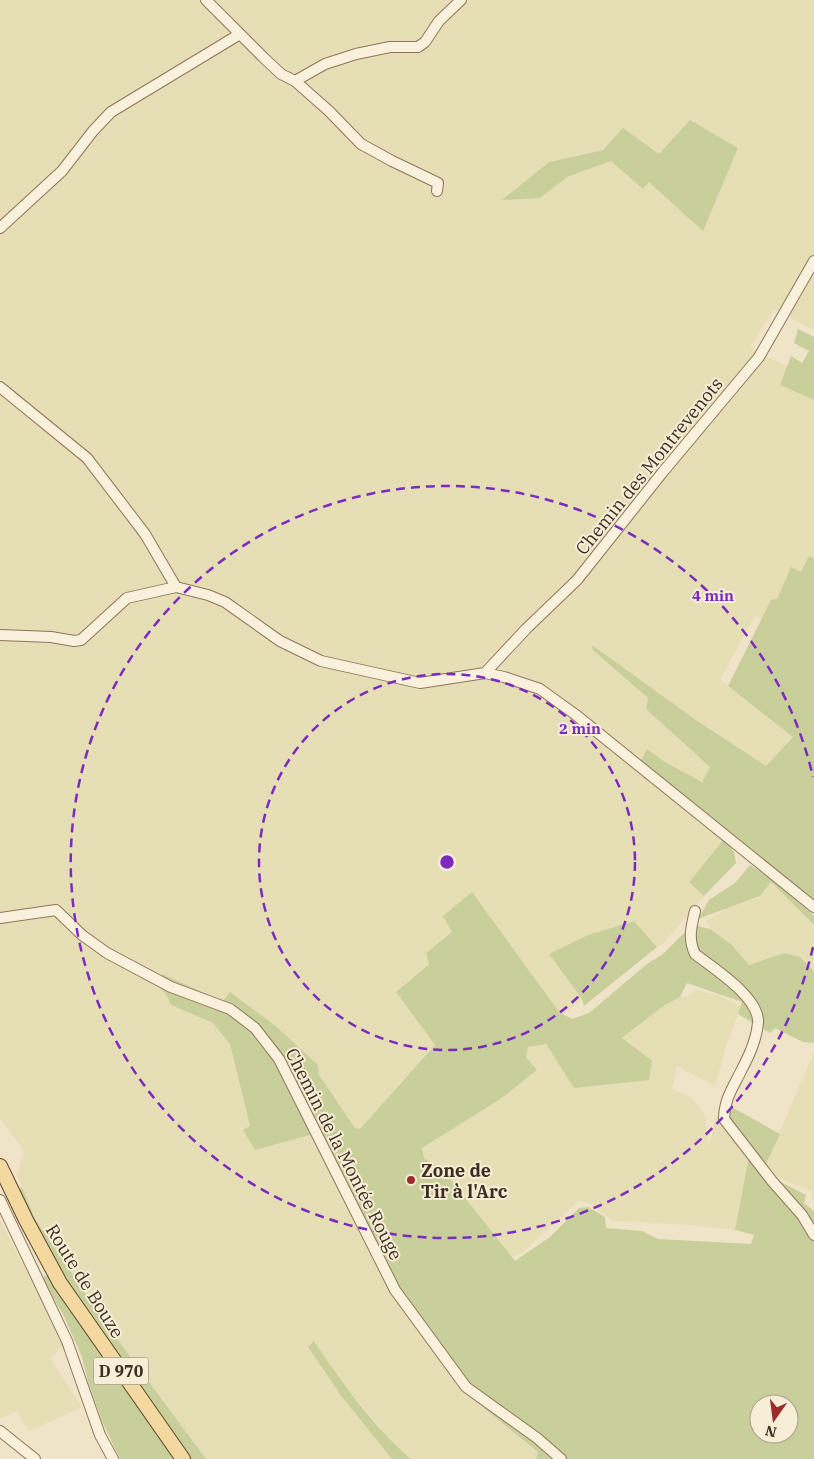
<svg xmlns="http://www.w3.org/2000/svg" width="814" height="1459" font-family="'IBM Plex Serif',serif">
	<rect width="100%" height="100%" fill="#f0e4c8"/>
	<path fill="#e6deb5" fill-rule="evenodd" d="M 0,0 L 814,0 L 814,330 L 774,309 L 750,347 L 788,367 L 780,385 L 814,400 L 814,558 L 809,556 L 801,573 L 791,568 L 777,599 L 771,600 L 762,619 L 755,615 L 720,680 L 793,737 L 766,766 L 696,720 L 592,645 L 593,650 L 648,698 L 646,709 L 710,767 L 702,782 L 665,762 L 647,749 L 729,833 L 689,882 L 704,896 L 662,945 L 657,947 L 633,921 L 549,954 L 582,999 L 563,1014 L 452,932 L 426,953 L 429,963 L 396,992 L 435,1045 L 360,1129 L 355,1128 L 319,1075 L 317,1065 L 277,1027 L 230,992 L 223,1001 L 162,974 L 166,994 L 171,1005 L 213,1023 L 230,1044 L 250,1126 L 243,1131 L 312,1134 L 464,1392 L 538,1452 L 536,1459 L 411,1459 L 395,1445 L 340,1380 L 314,1341 L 308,1347 L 342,1397 L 392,1459 L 206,1459 L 109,1328 L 35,1219 L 17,1175 L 24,1151 L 0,1118 ZM 604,149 L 658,154 L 649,182 L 643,189 L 611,161 L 503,200 L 549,162 Z
		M 771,882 L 814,925 L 814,971 L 800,957 L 784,953 L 749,965 L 732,945 L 710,929 L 706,921 L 728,908 L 760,897 Z
		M 695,990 L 718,995 L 741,1006 L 727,1043 L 715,1086 L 677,1066 L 672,1089 L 691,1097 L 705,1114 L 708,1144 L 710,1143 L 716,1115 L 719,1117 L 748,1157 L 735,1230 L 688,1225 L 613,1221 L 589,1203 L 578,1201 L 521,1254 L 511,1257 L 444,1171 L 424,1158 L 422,1148 L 499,1100 L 537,1070 L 526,1057 L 528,1047 L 546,1044 L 574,1088 L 652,1061 L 622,1039 L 665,1005 L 680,997 L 690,996 Z
		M 814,1052 L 814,1201 L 811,1199 L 812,1192 L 778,1177 L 766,1164 Z
		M 0,1220 L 64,1345 L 50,1358 L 82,1407 L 29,1431 L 17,1411 L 0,1419 Z"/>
	<path fill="#c9cf9b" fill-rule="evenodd" d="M 690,120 L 738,148 L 703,231 L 649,182 L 643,189 L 611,161 L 567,177 L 540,198 L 502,200 L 549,162 L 603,150 L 623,128 L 659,154 Z
		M 798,329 L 814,337 L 814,400 L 780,385 L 791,356 L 802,363 L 809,351 L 794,343 Z
		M 809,556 L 814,558 L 814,904 L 640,762 L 647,749 L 665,762 L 702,782 L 710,767 L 646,709 L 648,698 L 593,650 L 592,645 L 696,720 L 766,766 L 793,737 L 728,686 L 771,600 L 777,599 L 791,567 L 801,572 Z
		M 724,839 L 734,852 L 736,863 L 704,896 L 689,882 Z
		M 750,865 L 779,883 L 814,916 L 814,925 L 771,882 L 760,896 L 698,919 L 709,900 L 735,883 Z
		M 472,892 L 559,1012 L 572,1019 L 589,1013 L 647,964 L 663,954 L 688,929 L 697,926 L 710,929 L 732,945 L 749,965 L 784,953 L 800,957 L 814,971 L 814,1043 L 803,1042 L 775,1028 L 770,1033 L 738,1014 L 742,1002 L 687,983 L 680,997 L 665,1005 L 622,1038 L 652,1061 L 649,1080 L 574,1088 L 546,1044 L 528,1047 L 526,1057 L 537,1070 L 499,1100 L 422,1148 L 424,1158 L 444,1171 L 515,1261 L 550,1237 L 579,1208 L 588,1207 L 605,1217 L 606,1228 L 642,1231 L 658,1239 L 751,1244 L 754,1235 L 735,1230 L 750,1150 L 728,1121 L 730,1106 L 780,1134 L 766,1164 L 777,1180 L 806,1195 L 804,1203 L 814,1211 L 814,1459 L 536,1459 L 538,1452 L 464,1392 L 391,1291 L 313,1134 L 255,1150 L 243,1130 L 250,1126 L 230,1044 L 213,1023 L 171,1005 L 166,994 L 158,986 L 162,974 L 223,1001 L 230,992 L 277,1027 L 318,1065 L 319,1075 L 355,1128 L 360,1129 L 435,1045 L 396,992 L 429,964 L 426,953 L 452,932 L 443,916 ZM 759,1404 L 789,1404 L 789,1434 L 759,1434 Z
		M 634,921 L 657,947 L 584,1006 L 582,999 L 549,954 L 588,935 Z
		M 22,1187 L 35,1219 L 109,1328 L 206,1459 L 189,1459 L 67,1285 L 16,1190 Z
		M 48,1274 L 175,1459 L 120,1459 L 102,1421 L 88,1381 L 82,1357 L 64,1316 L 42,1278 Z
		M 314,1341 C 342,1383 373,1426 411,1459 L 392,1459 L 342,1397 L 308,1347 Z"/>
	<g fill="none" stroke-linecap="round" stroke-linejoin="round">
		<defs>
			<path id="minor" d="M 206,0 L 264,58 L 281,74 L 295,81 L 329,111 L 361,144 L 392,161 L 438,183 L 437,191
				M 295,81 L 325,64 L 356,54 L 390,47 L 418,47 L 425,42 L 439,21 L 461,0
				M 0,228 L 62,171 L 93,131 L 111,112 L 240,34
				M 0,387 L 87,458 L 145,534 L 176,587
				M 0,635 L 51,637 L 74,641 L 81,640 L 127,598 L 176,587 L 208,595 L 225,602 L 280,641 L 321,661 L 420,683 L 485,673 L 504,677 L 540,689 L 576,715 L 814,907
				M 485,673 L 526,629 L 577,580 L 662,473 L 759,357 L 814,261
				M 695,911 C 691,927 688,939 695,954 C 713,968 759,997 758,1022 C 757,1037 749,1056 742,1069 C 734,1086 724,1099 724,1119 L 772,1181 L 802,1215 L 814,1235
				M 0,918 L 56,910 L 82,935 L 107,953 L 171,987 L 230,1009 L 255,1028 L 279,1059 L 395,1290 L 466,1387 L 537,1438 L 561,1459
				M 0,1200 L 67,1341 L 100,1435 L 113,1459
				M 0,1431 L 35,1459"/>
			<path id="major" d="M 0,1166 L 26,1220 L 60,1283 L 183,1459"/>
		</defs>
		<use href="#minor" stroke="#8d765c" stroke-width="12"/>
		<use href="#major" stroke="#5b4430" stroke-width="16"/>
		<use href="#minor" stroke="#faf1dc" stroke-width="10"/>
		<use href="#major" stroke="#f3d9a0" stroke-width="14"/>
	</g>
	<g fill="none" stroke="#7b2cbf" stroke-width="2.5" stroke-dasharray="9 6">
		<circle cx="447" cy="862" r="188"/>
		<path d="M813 947A376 376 0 1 1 813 777"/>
	</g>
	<circle fill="#9e2a2b" stroke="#f7eed8" stroke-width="2" cx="411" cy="1180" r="5"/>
	<g text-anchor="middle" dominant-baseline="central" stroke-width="4" stroke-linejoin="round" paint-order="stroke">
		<rect fill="#f7eed8" stroke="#756857" stroke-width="1" x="93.5" y="1357.5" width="55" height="27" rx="4"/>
		<g font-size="16" font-weight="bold" fill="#3d2e20">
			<text x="121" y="1371">D 970</text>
		</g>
		<g font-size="18" fill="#3d2e20" stroke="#f7eed8">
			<text transform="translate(649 466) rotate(-51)">Chemin des Montrevenots</text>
			<text transform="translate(344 1154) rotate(63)">Chemin de la Montée Rouge</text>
			<text transform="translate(85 1281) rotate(58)">Route de Bouze</text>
		</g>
		<g font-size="18" font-weight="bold" fill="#3d2e20" stroke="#f7eed8" text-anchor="start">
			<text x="421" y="1170">Zone de<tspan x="421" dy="21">Tir à l'Arc</tspan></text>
		</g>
	</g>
	<circle cx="447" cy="862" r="8" fill="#7b2cbf" stroke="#f7eed8" stroke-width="2.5"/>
	<g font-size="15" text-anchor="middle" font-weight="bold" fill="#7b2cbf" stroke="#f7eed8" stroke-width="4" stroke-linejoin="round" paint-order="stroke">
		<text x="713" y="601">4 min</text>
		<text x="580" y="734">2 min</text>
	</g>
	<g transform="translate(774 1419) rotate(194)"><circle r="24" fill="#f7eed8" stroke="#ada18e"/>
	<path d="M0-4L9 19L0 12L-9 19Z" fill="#9e2a2b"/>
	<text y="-8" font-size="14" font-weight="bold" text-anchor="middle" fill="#3d2e20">N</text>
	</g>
</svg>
